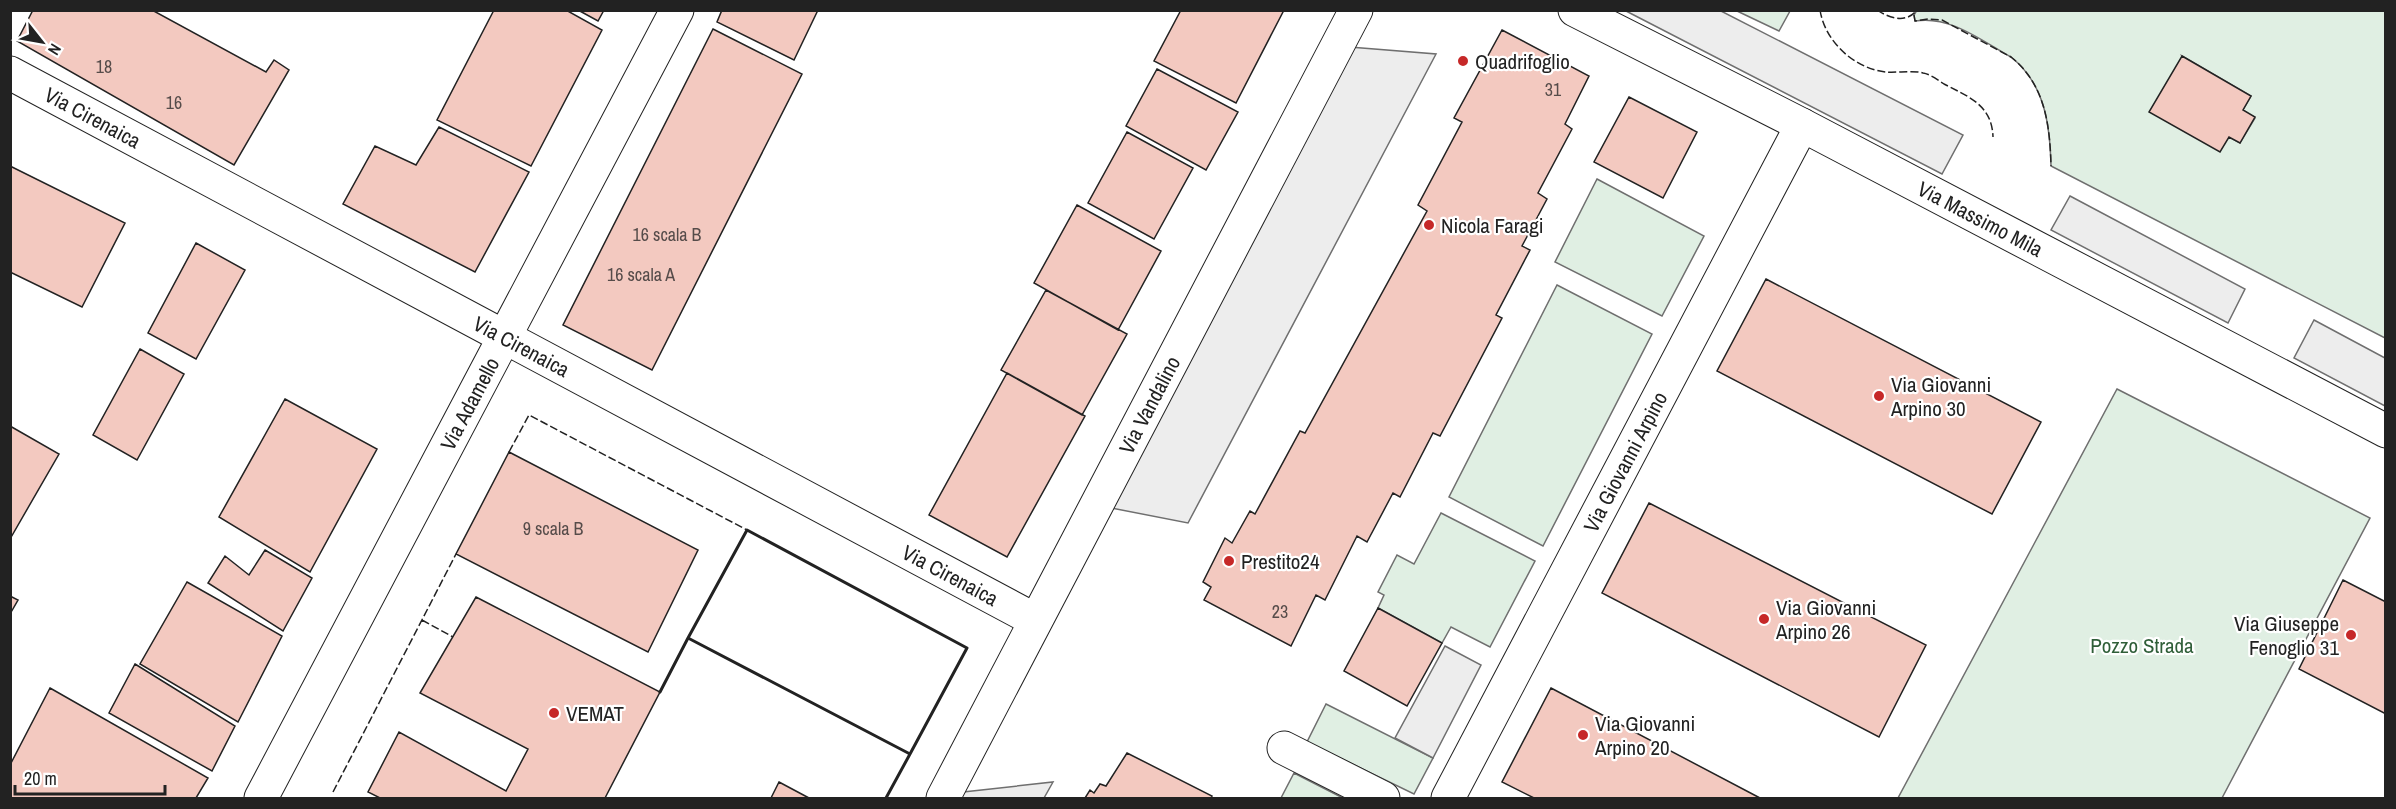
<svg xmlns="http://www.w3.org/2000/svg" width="2396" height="809" font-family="'Archivo Narrow',sans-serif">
	<rect width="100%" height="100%" fill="#fff"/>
	<path fill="#e0efe3" stroke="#6f6f6f" stroke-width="1.5" fill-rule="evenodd" d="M 1917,10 L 2385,11 L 2385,338 L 2051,166 C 2050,125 2045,84 2011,57 C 1982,41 1950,15 1915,21 L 1914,15 ZM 2182,56 L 2251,96 L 2243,110 L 2255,118 L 2240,143 L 2229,137 Z
		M 1737,11 L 1790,11 L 1779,31 Z
		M 1597,179 L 1704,236 L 1662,316 L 1555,262 Z
		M 1557,285 L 1652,334 L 1543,546 L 1449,497 Z
		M 2117,389 L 2370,518 L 2222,798 L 1898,798 Z
		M 1441,513 L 1535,561 L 1490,647 L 1451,627 L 1442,643 L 1378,608 L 1384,595 L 1378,592 L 1397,555 L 1414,564 Z
		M 1326,704 L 1433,758 L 1414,794 L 1307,742 Z
		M 1294,773 L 1343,798 L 1281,798 Z"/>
	<path fill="#ededed" stroke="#6f6f6f" stroke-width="1.5" d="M 1626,11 L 1721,11 L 1963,135 L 1942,174 Z
		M 1337,46 L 1436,54 L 1188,523 L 1096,505 Z
		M 2070,196 L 2245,289 L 2228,323 L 2051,230 Z
		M 2314,320 L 2385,358 L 2385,406 L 2294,358 Z
		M 1445,646 L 1481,665 L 1433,758 L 1395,738 Z
		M 1053,782 L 1044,798 L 943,798 L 945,794 Z"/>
	<path fill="#f3c9c0" stroke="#222" stroke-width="1.5" d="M 33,10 L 152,10 L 266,72 L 274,60 L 289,70 L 234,165 L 17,41 Z
		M 494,10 L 566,10 L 602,30 L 531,166 L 437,120 Z
		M 578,10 L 604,10 L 598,21 Z
		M 722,10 L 818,10 L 794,60 L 717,22 Z
		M 1181,10 L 1284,10 L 1236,103 L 1154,61 Z
		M 713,29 L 802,74 L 652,370 L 563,325 Z
		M 1502,30 L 1589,76 L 1565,124 L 1572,129 L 1538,193 L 1547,199 L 1522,246 L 1530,250 L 1496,315 L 1502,318 L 1440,436 L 1433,433 L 1400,497 L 1393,493 L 1367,542 L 1357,536 L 1325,600 L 1316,595 L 1291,646 L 1204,600 L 1211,587 L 1203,582 L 1225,538 L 1232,543 L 1250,511 L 1255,514 L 1300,431 L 1305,433 L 1427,211 L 1418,205 L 1462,122 L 1454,118 Z
		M 2182,56 L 2251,96 L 2243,110 L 2255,117 L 2240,143 L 2229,137 L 2220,152 L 2149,112 Z
		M 1157,69 L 1238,112 L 1206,170 L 1126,126 Z
		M 1629,97 L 1697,132 L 1663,198 L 1594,162 Z
		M 439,127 L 529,172 L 475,272 L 343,204 L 375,146 L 416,165 Z
		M 1127,132 L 1193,168 L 1154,239 L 1088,203 Z
		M 10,166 L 125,223 L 82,307 L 10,272 Z
		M 1077,205 L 1161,251 L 1118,330 L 1034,283 Z
		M 196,243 L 245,270 L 196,359 L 148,333 Z
		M 1766,279 L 2041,422 L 1992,514 L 1717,371 Z
		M 1046,290 L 1127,334 L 1082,415 L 1001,370 Z
		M 140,349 L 184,374 L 137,460 L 93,435 Z
		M 1007,373 L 1085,416 L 1007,557 L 929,515 Z
		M 285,399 L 377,449 L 310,572 L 219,517 Z
		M 10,426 L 59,454 L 10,539 Z
		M 509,452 L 698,550 L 648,652 L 456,554 Z
		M 1649,503 L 1926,645 L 1879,737 L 1602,593 Z
		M 265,550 L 312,578 L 283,631 L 208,583 L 225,556 L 249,575 Z
		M 2343,580 L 2386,602 L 2386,714 L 2299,669 Z
		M 187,582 L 282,636 L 238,722 L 140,664 Z
		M 10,596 L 18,600 L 10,614 Z
		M 476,597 L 660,692 L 605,798 L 380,798 L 368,792 L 399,732 L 506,791 L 528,749 L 420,693 Z
		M 1378,608 L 1442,643 L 1407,706 L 1344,671 Z
		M 135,664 L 235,726 L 212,771 L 109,713 Z
		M 50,688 L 208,778 L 196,798 L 10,798 L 10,765 Z
		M 1551,688 L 1760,798 L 1534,798 L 1502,782 Z
		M 1127,753 L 1212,796 L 1211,798 L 1085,798 L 1090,790 L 1094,793 L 1100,784 L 1106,786 Z
		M 779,782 L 809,798 L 771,798 Z"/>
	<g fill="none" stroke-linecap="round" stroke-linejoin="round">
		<defs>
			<g id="minor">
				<path id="s1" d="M 1575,10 L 1802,125 L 2386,431"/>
				<path id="s2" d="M 10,73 L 1035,620"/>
				<path d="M 1284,748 L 1383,798"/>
				<path id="s3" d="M 261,798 L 677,10"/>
				<path id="s4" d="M 943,798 L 1356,10"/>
				<path id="s5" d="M 1448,798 L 1802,125"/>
			</g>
		</defs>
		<use href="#minor" stroke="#222" stroke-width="35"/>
		<use href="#minor" stroke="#fff" stroke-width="33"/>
		<path stroke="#222" stroke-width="1.5" stroke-dasharray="8 3" stroke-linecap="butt" d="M 1820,10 C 1825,42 1855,69 1886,72 C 1897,73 1914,70 1923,73 C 1930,74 1938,80 1944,84 C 1969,97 1992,105 1993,137
			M 1877,10 C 1889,18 1906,24 1917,10
			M 1914,15 L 1915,21 L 1928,19 L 1942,20 L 2011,57 C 2045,84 2050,125 2051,166
			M 509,452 L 529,415 L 747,530
			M 422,620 L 453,637
			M 333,792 L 456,554"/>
		<path stroke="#222" stroke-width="3" d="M 688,638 L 747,530 L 967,648 L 910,754
			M 660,692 L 688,638 L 910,754 L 886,798"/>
	</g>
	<g fill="#c62828" stroke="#fff" stroke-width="2">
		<circle cx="1463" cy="61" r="6"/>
		<circle cx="1429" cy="225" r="6"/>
		<circle cx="1879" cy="396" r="6"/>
		<circle cx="1229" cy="561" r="6"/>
		<circle cx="1764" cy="619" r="6"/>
		<circle cx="2351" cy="635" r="6"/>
		<circle cx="554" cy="713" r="6"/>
		<circle cx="1583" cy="735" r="6"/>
	</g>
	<g text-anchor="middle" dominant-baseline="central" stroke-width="4.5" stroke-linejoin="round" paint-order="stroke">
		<g font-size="18" fill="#564c4a">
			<text x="104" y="66">18</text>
			<text x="1553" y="89">31</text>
			<text x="174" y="102">16</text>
			<text x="667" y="234">16 scala B</text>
			<text x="641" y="274">16 scala A</text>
			<text x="553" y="528">9 scala B</text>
			<text x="1280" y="611">23</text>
		</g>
		<g font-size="21" fill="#222" stroke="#fff" text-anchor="start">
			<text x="1475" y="61">Quadrifoglio</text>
			<text x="1441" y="225">Nicola Faragi</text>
			<text x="1891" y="384">Via Giovanni<tspan x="1891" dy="24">Arpino 30</tspan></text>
			<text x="1241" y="561">Prestito24</text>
			<text x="1776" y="607">Via Giovanni<tspan x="1776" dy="24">Arpino 26</tspan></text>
			<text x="2339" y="623" text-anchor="end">Via Giuseppe<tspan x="2339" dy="24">Fenoglio 31</tspan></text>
			<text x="566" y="713">VEMAT</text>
			<text x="1595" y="723">Via Giovanni<tspan x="1595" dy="24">Arpino 20</tspan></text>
		</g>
		<g font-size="21" fill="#222" stroke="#fff">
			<text stroke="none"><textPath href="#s2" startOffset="94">Via Cirenaica</textPath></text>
			<text stroke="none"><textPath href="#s1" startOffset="456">Via Massimo Mila</textPath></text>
			<text stroke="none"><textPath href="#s2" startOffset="580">Via Cirenaica</textPath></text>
			<text stroke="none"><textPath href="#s3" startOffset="446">Via Adamello</textPath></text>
			<text stroke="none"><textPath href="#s4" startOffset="444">Via Vandalino</textPath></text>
			<text stroke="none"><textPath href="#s5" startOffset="380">Via Giovanni Arpino</textPath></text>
			<text stroke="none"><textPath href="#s2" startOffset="1066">Via Cirenaica</textPath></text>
		</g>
		<g font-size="21" fill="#2f5e38" stroke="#fff">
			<text x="2142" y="645">Pozzo Strada</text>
		</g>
	</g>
	<rect width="2396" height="809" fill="none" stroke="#222222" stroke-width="24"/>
	<g transform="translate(42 42) rotate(121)" stroke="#ffffff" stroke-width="4.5" paint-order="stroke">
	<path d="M0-4.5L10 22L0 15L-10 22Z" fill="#222222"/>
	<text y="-9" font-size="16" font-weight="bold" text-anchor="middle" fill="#222222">N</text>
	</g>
	<path d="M15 785v9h150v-9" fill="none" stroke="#222222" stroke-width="3"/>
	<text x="24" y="785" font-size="18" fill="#222222" stroke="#ffffff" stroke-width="4.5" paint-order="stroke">20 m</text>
</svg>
